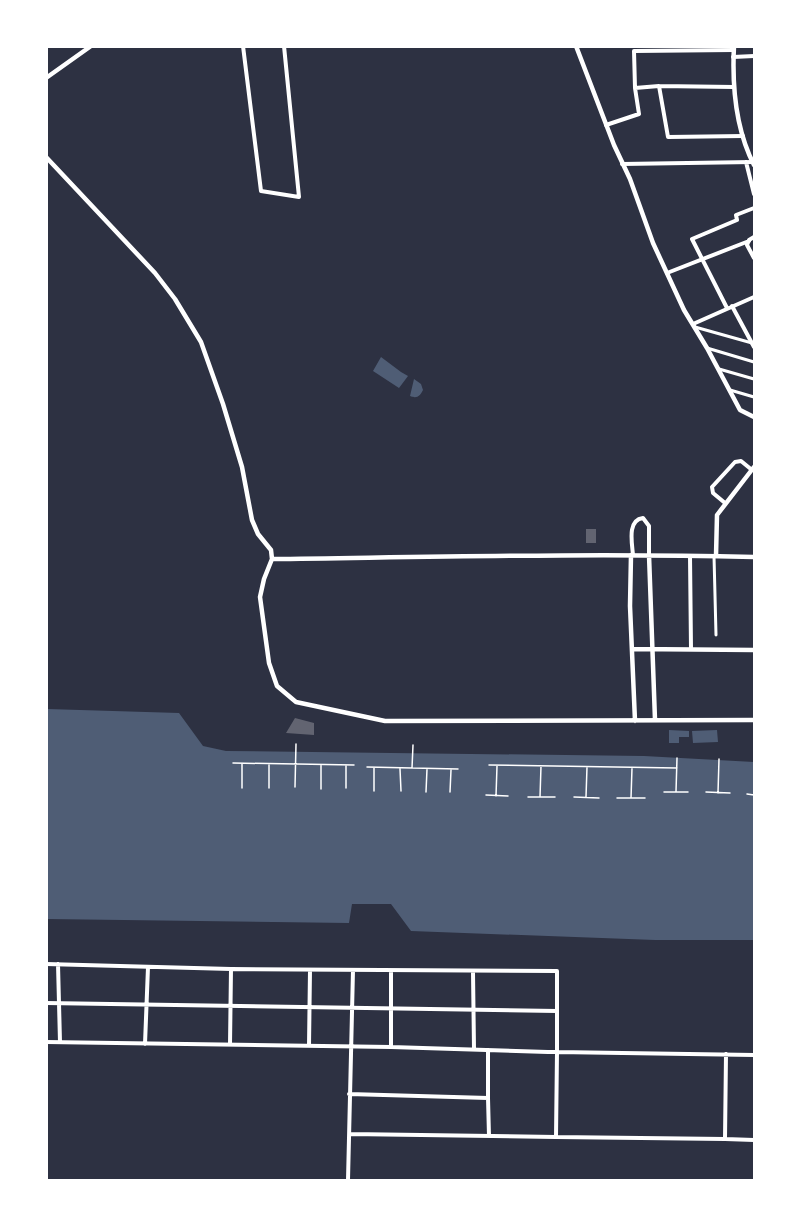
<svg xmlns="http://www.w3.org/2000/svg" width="801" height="1227" font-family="Poppins,sans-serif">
	<rect width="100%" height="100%" fill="#2d3142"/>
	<path fill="#4f5d75" d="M 381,357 L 401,372 L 408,376 L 399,388 L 373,371 Z
		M 414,379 L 421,384 L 423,390 C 420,396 417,399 410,396 Z
		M 47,709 L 179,713 L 203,746 L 226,751 L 644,756 L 754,762 L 754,940 L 655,940 L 411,931 L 391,904 L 352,904 L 349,923 L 47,919 Z
		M 669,730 L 689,731 L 689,737 L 679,737 L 679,743 L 669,743 Z
		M 717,730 L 718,742 L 693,743 L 692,731 Z"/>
	<path fill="#626471" d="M 586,529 L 596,529 L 596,543 L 586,543 Z
		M 295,718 L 314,723 L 314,735 L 286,733 Z"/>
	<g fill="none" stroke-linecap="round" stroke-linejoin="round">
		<path stroke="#fff" stroke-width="1.5" d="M 233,763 L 354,765
			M 269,765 L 269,788
			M 321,765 L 321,789
			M 489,765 L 677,768
			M 367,767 L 458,769
			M 412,768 L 413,745
			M 400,769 L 401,791
			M 295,787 L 296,744
			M 242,788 L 242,764
			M 346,788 L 346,766
			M 374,791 L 374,768
			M 426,792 L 427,769
			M 450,792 L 451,770
			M 664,792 L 688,792
			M 676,792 L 677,758
			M 706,792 L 730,793
			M 718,793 L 719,759
			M 747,794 L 754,795
			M 486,795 L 508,796
			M 496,796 L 497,766
			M 528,797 L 555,797
			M 540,797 L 541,766
			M 574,797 L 599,798
			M 586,797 L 587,767
			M 617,798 L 645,798
			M 631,798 L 632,768"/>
		<path stroke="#fff" stroke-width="3" d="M 695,327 L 752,343
			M 707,348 L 754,362
			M 719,369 L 754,379
			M 730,390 L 754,397
			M 714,556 L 716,635"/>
		<path stroke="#fff" stroke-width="4" d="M 243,46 L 261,191 L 299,197 L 284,46
			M 733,57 L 754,56
			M 734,87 L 659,86 L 668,137 L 743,136
			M 635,88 L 659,86
			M 606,125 L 639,114 L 635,88 L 634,51 L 734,50
			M 746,162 L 754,194
			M 622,164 L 753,162
			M 754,237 L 749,240 L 747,245 L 754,258
			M 667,273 L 749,241
			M 732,306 L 754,347
			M 727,308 L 692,239 L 737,220 L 736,215 L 754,208
			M 693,324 L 754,297
			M 725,503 L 713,493 L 712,487 L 735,462 L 741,461 L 752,470
			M 633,555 C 632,543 627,520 643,518 L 649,526 L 649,555
			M 690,556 L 691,649
			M 46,964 L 231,969 L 557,971 L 557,1052 L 548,1052 L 391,1047 L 46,1042
			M 58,964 L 60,1042
			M 473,972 L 474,1049
			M 46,1003 L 557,1011
			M 145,1044 L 148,967
			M 230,1045 L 231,969
			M 309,1046 L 310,970
			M 391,1047 L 391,971
			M 726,1054 L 725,1139 L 556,1137 L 557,1052 L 754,1055
			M 349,1094 L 488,1098 L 488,1050
			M 488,1098 L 489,1136
			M 350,1134 L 556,1137
			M 725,1139 L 754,1140
			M 348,1180 L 353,970"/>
		<path stroke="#fff" stroke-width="4.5" d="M 576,46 L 614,145 L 630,179 L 653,243 L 684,310 L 707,348 L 740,410 L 754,417
			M 734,46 C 732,85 736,130 754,165
			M 46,78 L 91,46
			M 46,157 L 155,273 L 175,299 L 201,342 L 223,404 L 242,467 L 252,520 L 258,534 L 271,550 L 272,559 L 264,579 L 260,597 L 269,663 L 277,686 L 296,702 L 385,721 L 754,720
			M 631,555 L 630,606 L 635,721
			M 649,555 L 655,720
			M 716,556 L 717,515 L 754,467
			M 272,559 C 433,557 594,553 754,557
			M 632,649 L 754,650"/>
	</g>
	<rect width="801" height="1227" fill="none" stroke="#ffffff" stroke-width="96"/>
</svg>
